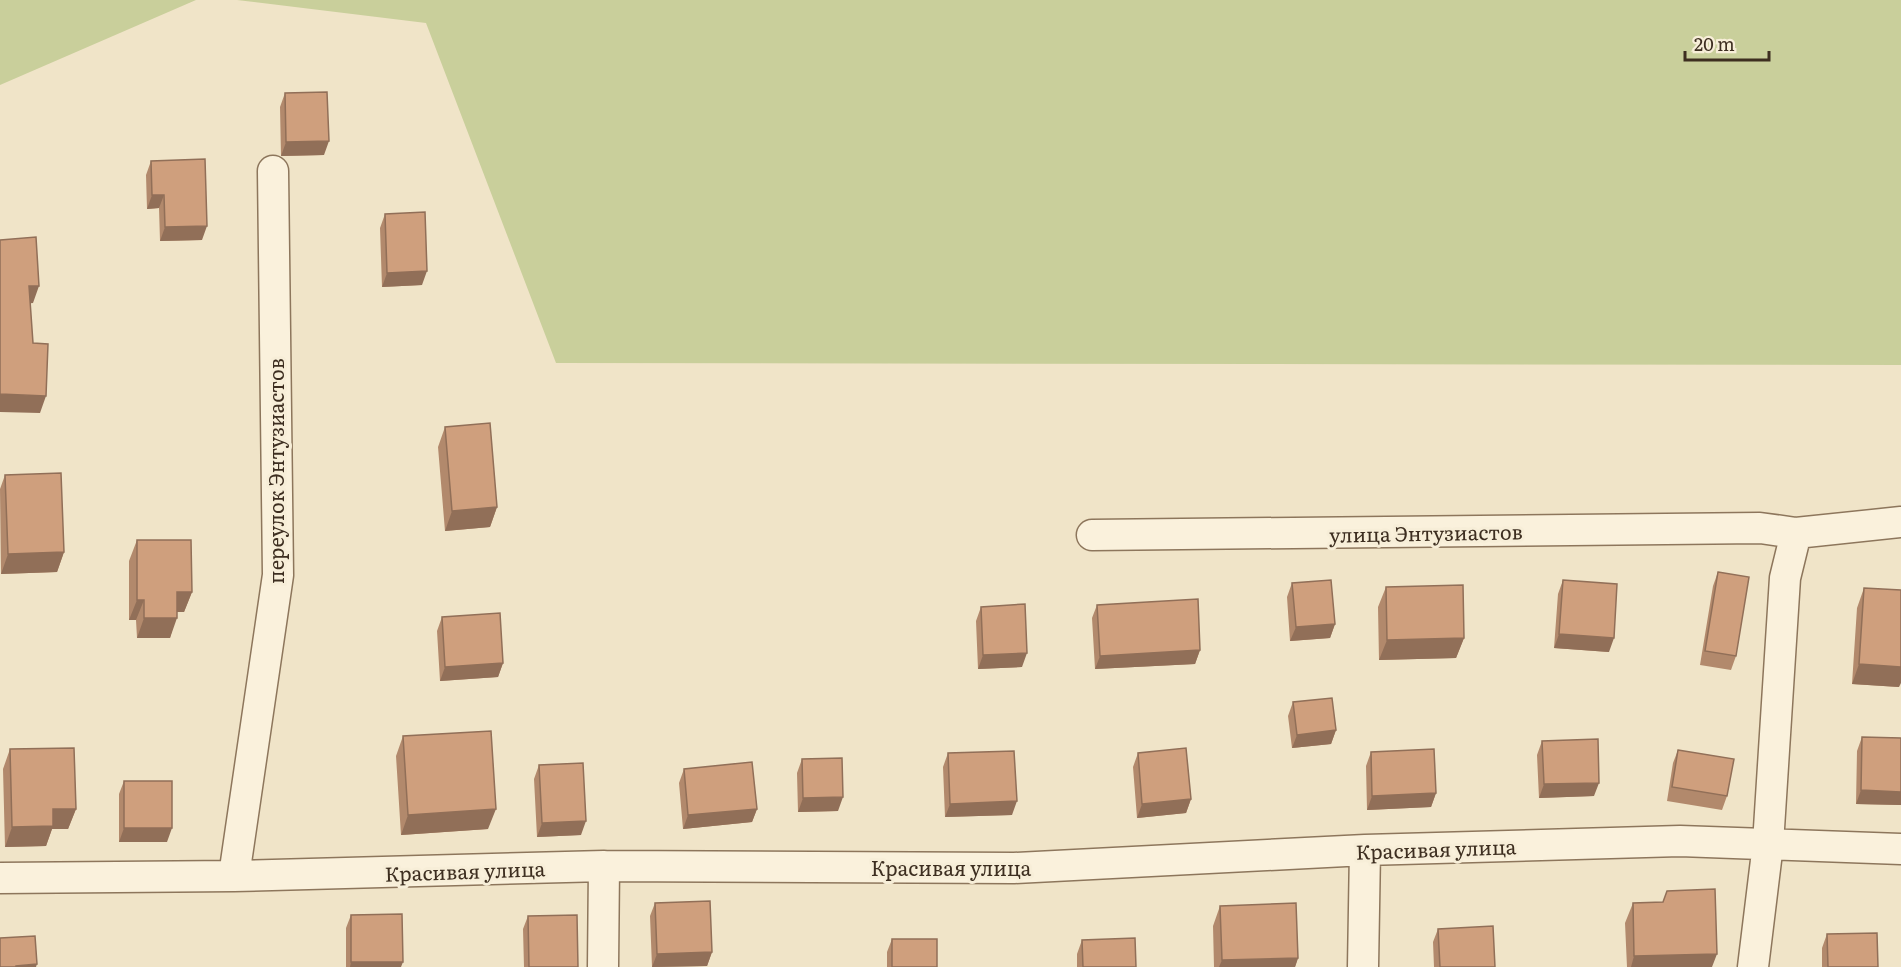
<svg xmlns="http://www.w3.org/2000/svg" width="1901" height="967" font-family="Literata,serif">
	<rect width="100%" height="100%" fill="#f0e4c8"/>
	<path fill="#c9cf9b" d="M 0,0 L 196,0 L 0,85 Z
		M 237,0 L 1901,0 L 1901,365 L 556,363 L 426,23 Z"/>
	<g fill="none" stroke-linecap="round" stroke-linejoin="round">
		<defs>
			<path id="street" d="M 1796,533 L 1901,522
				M 1092,535 L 1760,528 L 1796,533 L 1785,578 L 1768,844 L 1753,967
				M 234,876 L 278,575 L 273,171
				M 0,878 L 234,876 L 604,866 L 1014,868 L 1365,850 L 1680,841 L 1901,849
				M 603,967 L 604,866
				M 1363,967 L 1365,850"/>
		</defs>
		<use href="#street" stroke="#8d765c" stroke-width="33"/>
		<use href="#street" stroke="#faf1dc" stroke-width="30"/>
	</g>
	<path fill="#b2896c" d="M 285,93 L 324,155 L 281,156 L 280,107 Z
		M 151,161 L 202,240 L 160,241 L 159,208 L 147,209 L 146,175 Z
		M 385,214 L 422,285 L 382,287 L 380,228 Z
		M 445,427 L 497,507 L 490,527 L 445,531 L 438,447 Z
		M 5,475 L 64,552 L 57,572 L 1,574 L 0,489 Z
		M 137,540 L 192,592 L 184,612 L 177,612 L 170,638 L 137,638 L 136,620 L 129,620 L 129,561 Z
		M 1718,572 L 1736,656 L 1731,670 L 1700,665 L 1713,586 Z
		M 1563,580 L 1609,652 L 1554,648 L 1558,594 Z
		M 1292,583 L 1335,624 L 1330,638 L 1290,641 L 1287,597 Z
		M 1386,587 L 1464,638 L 1456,658 L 1379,660 L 1378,607 Z
		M 1864,588 L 1899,687 L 1852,684 L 1857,608 Z
		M 1097,605 L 1200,650 L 1195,664 L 1095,669 L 1092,618 Z
		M 981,607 L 1022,667 L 978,669 L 976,621 Z
		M 442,617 L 503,663 L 498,677 L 440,681 L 437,631 Z
		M 1293,702 L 1336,730 L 1331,744 L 1292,748 L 1288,716 Z
		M 403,736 L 488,829 L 401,835 L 396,756 Z
		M 1862,737 L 1901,738 L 1901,805 L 1856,804 L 1857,751 Z
		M 1542,741 L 1594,796 L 1539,798 L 1537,755 Z
		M 10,749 L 76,809 L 68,829 L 52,829 L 46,846 L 5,847 L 3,769 Z
		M 1678,750 L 1727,796 L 1722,810 L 1667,801 L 1673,763 Z
		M 1371,752 L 1436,793 L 1431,807 L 1367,810 L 1366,766 Z
		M 948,753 L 1012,815 L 945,817 L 943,767 Z
		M 1138,753 L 1191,799 L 1186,813 L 1137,818 L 1133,767 Z
		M 802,759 L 838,811 L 798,812 L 797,773 Z
		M 539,765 L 581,835 L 537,837 L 534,779 Z
		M 684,769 L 757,809 L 752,822 L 683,829 L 679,783 Z
		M 124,781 L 167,842 L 119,842 L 119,794 Z
		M 1663,902 L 1712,967 L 1627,967 L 1625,923 L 1633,903 Z
		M 655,903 L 712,952 L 707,966 L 652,967 L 650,916 Z
		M 1220,906 L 1298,958 L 1295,967 L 1214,967 L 1213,926 Z
		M 351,915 L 401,967 L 346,967 L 346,928 Z
		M 528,916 L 578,967 L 524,967 L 523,929 Z
		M 1438,929 L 1495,967 L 1434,967 L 1433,942 Z
		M 1827,934 L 1878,967 L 1822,967 L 1822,948 Z
		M 892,939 L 937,967 L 887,967 L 887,952 Z
		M 1082,940 L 1136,967 L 1077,967 L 1077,954 Z"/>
	<path fill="#916f58" d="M 329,141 L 324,155 L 281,156 L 286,142 Z
		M 152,195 L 164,195 L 159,208 L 147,209 Z
		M 207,226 L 202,240 L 160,241 L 165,227 Z
		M 427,271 L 422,285 L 382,287 L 387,273 Z
		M 29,286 L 39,286 L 33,303 L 23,304 Z
		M 0,394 L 46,396 L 40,413 L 0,412 Z
		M 497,507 L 490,527 L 445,531 L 452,511 Z
		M 64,552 L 57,572 L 1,574 L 8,554 Z
		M 177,592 L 192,592 L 184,612 L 170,612 Z
		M 137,600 L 144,600 L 136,620 L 129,620 Z
		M 144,618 L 177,618 L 170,638 L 137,638 Z
		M 1335,624 L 1330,638 L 1290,641 L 1296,627 Z
		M 1559,634 L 1614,638 L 1609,652 L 1554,648 Z
		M 1464,638 L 1456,658 L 1379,660 L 1387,640 Z
		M 1200,650 L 1195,664 L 1095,669 L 1100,656 Z
		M 1027,653 L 1022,667 L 978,669 L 983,655 Z
		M 503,663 L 498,677 L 440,681 L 445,667 Z
		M 1859,664 L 1901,667 L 1901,683 L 1899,687 L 1852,684 Z
		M 1336,730 L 1331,744 L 1292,748 L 1297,735 Z
		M 1599,783 L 1594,796 L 1539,798 L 1544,784 Z
		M 1861,790 L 1901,792 L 1901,805 L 1856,804 Z
		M 1436,793 L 1431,807 L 1367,810 L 1372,796 Z
		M 843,797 L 838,811 L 798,812 L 803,798 Z
		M 1191,799 L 1186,813 L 1137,818 L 1142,804 Z
		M 1017,801 L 1012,815 L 945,817 L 950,804 Z
		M 53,809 L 76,809 L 68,829 L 52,829 L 46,846 L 5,847 L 12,827 Z
		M 496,809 L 488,829 L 401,835 L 408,815 Z
		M 757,809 L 752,822 L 683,829 L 688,815 Z
		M 586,821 L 581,835 L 537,837 L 542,823 Z
		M 124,828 L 172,828 L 167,842 L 119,842 Z
		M 712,952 L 707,966 L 652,967 L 657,954 Z
		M 1717,954 L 1712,967 L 1631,967 L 1634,956 Z
		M 1298,958 L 1295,967 L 1219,967 L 1222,960 Z
		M 351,962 L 403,962 L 401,967 L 350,967 Z
		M 37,964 L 36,967 L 15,967 L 16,966 Z"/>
	<path fill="#cf9f7d" stroke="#916f58" stroke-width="1.5" d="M 327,92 L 329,141 L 286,142 L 285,93 Z
		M 205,159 L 207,226 L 165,227 L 164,195 L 152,195 L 151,161 Z
		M 425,212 L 427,271 L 387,273 L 385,214 Z
		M 36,237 L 39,286 L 29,286 L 33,343 L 48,344 L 46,396 L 0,394 L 0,240 Z
		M 490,423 L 497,507 L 452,511 L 445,427 Z
		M 61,473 L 64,552 L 8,554 L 5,475 Z
		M 137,540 L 191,540 L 192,592 L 177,592 L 177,618 L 144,618 L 144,600 L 137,600 Z
		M 1718,572 L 1749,577 L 1736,656 L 1705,651 Z
		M 1331,580 L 1335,624 L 1296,627 L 1292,583 Z
		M 1563,580 L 1617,584 L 1614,638 L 1559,634 Z
		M 1463,585 L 1464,638 L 1387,640 L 1386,587 Z
		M 1864,588 L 1901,590 L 1901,667 L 1859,664 Z
		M 1198,599 L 1200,650 L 1100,656 L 1097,605 Z
		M 1025,604 L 1027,653 L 983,655 L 981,607 Z
		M 500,613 L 503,663 L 445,667 L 442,617 Z
		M 1332,698 L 1336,730 L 1297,735 L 1293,702 Z
		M 491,731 L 496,809 L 408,815 L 403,736 Z
		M 1862,737 L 1901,738 L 1901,792 L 1861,790 Z
		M 1598,739 L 1599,783 L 1544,784 L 1542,741 Z
		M 74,748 L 76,809 L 53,809 L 53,826 L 12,827 L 10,749 Z
		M 1186,748 L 1191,799 L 1142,804 L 1138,753 Z
		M 1434,749 L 1436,793 L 1372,796 L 1371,752 Z
		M 1678,750 L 1734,759 L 1727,796 L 1672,787 Z
		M 1014,751 L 1017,801 L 950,804 L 948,753 Z
		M 842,758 L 843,797 L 803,798 L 802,759 Z
		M 752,762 L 757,809 L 688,815 L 684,769 Z
		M 583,763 L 586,821 L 542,823 L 539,765 Z
		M 124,781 L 172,781 L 172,828 L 124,828 Z
		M 1715,889 L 1717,954 L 1634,956 L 1633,903 L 1663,902 L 1667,891 Z
		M 710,901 L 712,952 L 657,954 L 655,903 Z
		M 1296,903 L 1298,958 L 1222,960 L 1220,906 Z
		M 402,914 L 403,962 L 351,962 L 351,915 Z
		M 577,915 L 578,967 L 529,967 L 528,916 Z
		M 1493,926 L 1495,967 L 1440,967 L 1438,929 Z
		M 1877,933 L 1878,967 L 1828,967 L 1827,934 Z
		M 35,936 L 37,964 L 16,966 L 16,967 L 0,967 L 0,938 Z
		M 1135,938 L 1136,967 L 1083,967 L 1082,940 Z
		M 892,939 L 937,939 L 937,967 L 892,967 Z"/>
	<g text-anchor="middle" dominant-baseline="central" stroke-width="6" stroke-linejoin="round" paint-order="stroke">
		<g font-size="20" fill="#3d2e20" stroke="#f7eed8">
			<text transform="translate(275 471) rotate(-90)">переулок Энтузиастов</text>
			<text transform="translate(1426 532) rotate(-1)">улица Энтузиастов</text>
			<text transform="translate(1436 848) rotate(-2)">Красивая улица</text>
			<text x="951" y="867">Красивая улица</text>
			<text transform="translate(465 870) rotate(-2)">Красивая улица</text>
		</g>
	</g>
	<path d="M1685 51v9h84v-9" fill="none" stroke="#3d2e20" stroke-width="3"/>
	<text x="1694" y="51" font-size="18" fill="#3d2e20" stroke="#f7eed8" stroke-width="4.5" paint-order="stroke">20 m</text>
</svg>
